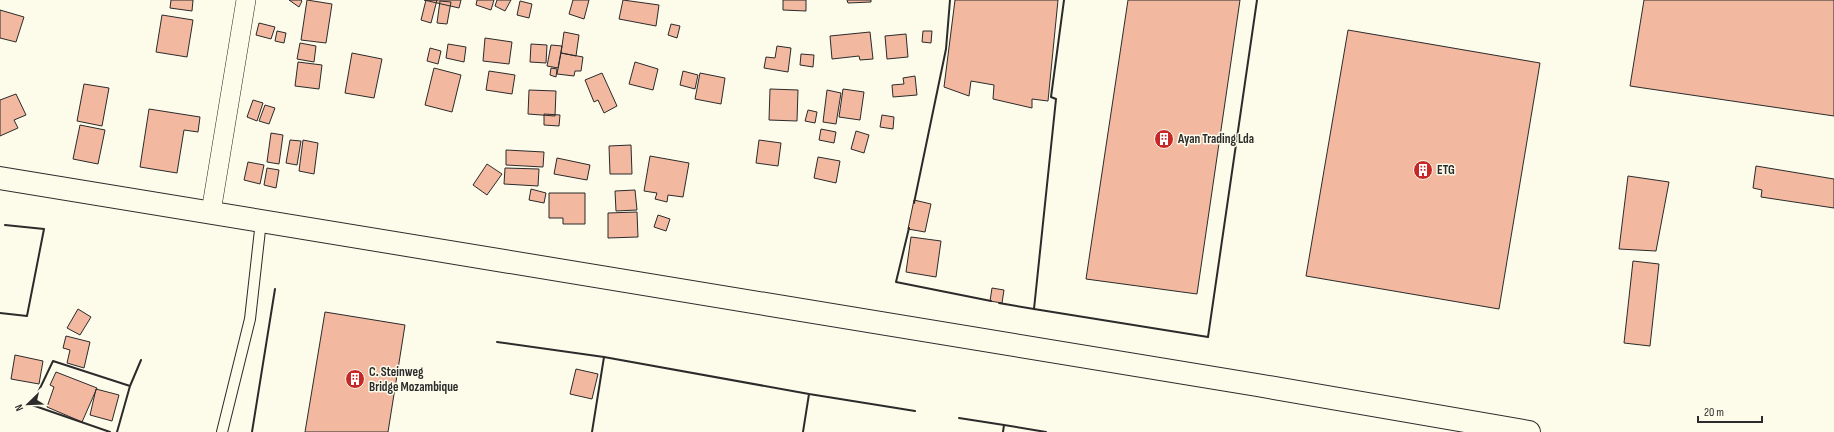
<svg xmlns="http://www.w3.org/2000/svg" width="1834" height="432" font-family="'Sofia Sans Condensed',sans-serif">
	<rect width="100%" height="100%" fill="#fdfbea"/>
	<path fill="#f2b8a0" stroke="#2b2b2b" d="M 171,0 L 193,0 L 192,11 L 170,8 Z
		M 289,0 L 301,0 L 302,1 L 299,7 Z
		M 307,0 L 332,4 L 326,43 L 301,40 Z
		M 424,0 L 461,0 L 459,8 Z
		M 426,0 L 437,0 L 431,23 L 421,20 Z
		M 477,0 L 494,0 L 491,10 L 476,5 Z
		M 497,0 L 511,0 L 505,11 L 495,6 Z
		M 573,0 L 589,0 L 584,19 L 569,14 Z
		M 623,0 L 659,5 L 656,26 L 619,19 Z
		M 783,0 L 806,0 L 806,11 L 783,10 Z
		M 847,0 L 871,0 L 871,2 L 848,3 Z
		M 955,0 L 1058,0 L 1048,101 L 1032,99 L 1032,108 L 993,99 L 994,85 L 971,81 L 969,96 L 944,87 Z
		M 1128,0 L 1240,0 L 1197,294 L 1086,279 Z
		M 1644,0 L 1834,0 L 1834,116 L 1630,86 Z
		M 440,1 L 451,2 L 447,24 L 437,23 Z
		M 520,1 L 532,4 L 529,18 L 517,15 Z
		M 0,10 L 24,17 L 16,42 L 0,38 Z
		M 162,15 L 193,20 L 187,57 L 156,52 Z
		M 259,23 L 275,27 L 271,39 L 256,35 Z
		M 671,24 L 680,26 L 677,38 L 668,35 Z
		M 1348,30 L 1540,63 L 1499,309 L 1306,276 Z
		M 277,31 L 286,33 L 284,43 L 275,41 Z
		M 923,31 L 932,31 L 931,43 L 922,42 Z
		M 564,32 L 579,35 L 576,56 L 561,53 Z
		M 870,32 L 873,59 L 860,60 L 859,56 L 832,59 L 830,36 Z
		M 906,34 L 908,57 L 887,59 L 885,36 Z
		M 485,38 L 512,42 L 509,64 L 483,61 Z
		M 300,43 L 316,46 L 314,62 L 297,59 Z
		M 448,44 L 466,47 L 464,62 L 446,58 Z
		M 531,44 L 547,45 L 546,63 L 530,62 Z
		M 551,45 L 562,46 L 558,68 L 547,66 Z
		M 777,46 L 791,48 L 788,72 L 764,68 L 766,57 L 775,58 Z
		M 430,48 L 441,51 L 438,64 L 427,61 Z
		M 352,53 L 382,59 L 374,98 L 345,93 Z
		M 561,53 L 583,57 L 581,71 L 575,71 L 574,76 L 557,74 Z
		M 801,54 L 814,55 L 813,67 L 800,65 Z
		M 298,62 L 322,65 L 319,89 L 295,86 Z
		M 635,62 L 658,69 L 653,90 L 629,84 Z
		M 434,68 L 461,75 L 452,112 L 425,105 Z
		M 551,68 L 557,69 L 556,77 L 550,75 Z
		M 489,71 L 515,75 L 512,94 L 486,90 Z
		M 683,71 L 698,75 L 695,89 L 680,85 Z
		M 602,73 L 617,106 L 604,113 L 598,100 L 594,102 L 585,80 Z
		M 700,73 L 725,78 L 721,104 L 695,99 Z
		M 915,76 L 917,95 L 893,97 L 892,85 L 904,84 L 903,78 Z
		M 84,84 L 109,88 L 102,126 L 77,121 Z
		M 770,89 L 798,90 L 797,121 L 769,120 Z
		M 843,89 L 864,92 L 860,120 L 839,117 Z
		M 529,90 L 556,91 L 555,116 L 528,114 Z
		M 827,90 L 841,93 L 836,124 L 823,122 Z
		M 16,94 L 26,115 L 14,120 L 18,128 L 0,136 L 0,100 Z
		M 253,100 L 263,103 L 257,121 L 247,117 Z
		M 265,105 L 275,108 L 269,124 L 259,121 Z
		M 149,109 L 200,117 L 198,132 L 184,130 L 177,173 L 140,167 Z
		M 808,110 L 817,112 L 815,123 L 805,121 Z
		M 544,114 L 560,115 L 559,126 L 544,125 Z
		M 882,115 L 894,117 L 893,129 L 880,127 Z
		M 80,125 L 105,130 L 98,164 L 73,159 Z
		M 821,129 L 836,132 L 834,143 L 819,140 Z
		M 856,131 L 869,135 L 864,153 L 851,149 Z
		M 271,133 L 283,135 L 279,164 L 267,162 Z
		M 290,140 L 301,141 L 297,165 L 286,163 Z
		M 303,140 L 318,143 L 314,174 L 299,171 Z
		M 759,140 L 781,143 L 778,166 L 756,163 Z
		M 631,145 L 632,174 L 610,174 L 609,146 Z
		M 506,150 L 544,152 L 543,167 L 506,165 Z
		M 650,156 L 689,163 L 683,197 L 668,195 L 667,202 L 655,199 L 657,193 L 644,191 Z
		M 818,157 L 840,161 L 836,183 L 814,178 Z
		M 557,158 L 590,165 L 587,180 L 554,174 Z
		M 248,162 L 264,165 L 260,184 L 244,180 Z
		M 487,164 L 502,174 L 487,195 L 473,185 Z
		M 1756,166 L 1834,179 L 1834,208 L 1761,197 L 1762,190 L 1753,188 Z
		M 267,168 L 279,170 L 276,188 L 264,185 Z
		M 505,168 L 539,169 L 538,186 L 504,184 Z
		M 1628,176 L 1669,182 L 1656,251 L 1619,249 Z
		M 531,189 L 546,193 L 544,203 L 529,200 Z
		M 635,190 L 637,210 L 616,211 L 615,191 Z
		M 549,193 L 585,193 L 585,224 L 563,224 L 563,218 L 549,218 Z
		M 914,200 L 931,204 L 925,232 L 908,229 Z
		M 637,212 L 638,237 L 608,238 L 608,213 Z
		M 658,215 L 670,219 L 666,231 L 654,227 Z
		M 911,237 L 941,241 L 936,277 L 906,272 Z
		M 1633,261 L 1659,264 L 1650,346 L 1624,343 Z
		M 992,288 L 1004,290 L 1002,303 L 990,301 Z
		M 78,309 L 91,317 L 80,335 L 67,328 Z
		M 325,312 L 405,325 L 388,432 L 305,432 Z
		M 66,336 L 90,342 L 84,368 L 67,363 L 70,350 L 63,348 Z
		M 15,355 L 43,361 L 39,384 L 11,379 Z
		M 576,369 L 598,374 L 592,399 L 570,394 Z
		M 56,372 L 97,388 L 82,422 L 47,407 L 54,387 L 50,385 Z
		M 96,389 L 119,395 L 112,421 L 90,415 Z"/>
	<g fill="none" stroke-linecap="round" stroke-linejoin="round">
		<defs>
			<path id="service" d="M 222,432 L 250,319 L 261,221"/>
			<path id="minor" d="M 211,212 L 246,0"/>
			<path id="secondary" d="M 0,178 L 1257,385 L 1529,432"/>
		</defs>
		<use href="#service" stroke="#2b2b2b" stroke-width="12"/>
		<use href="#minor" stroke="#2b2b2b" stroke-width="20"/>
		<use href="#secondary" stroke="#2b2b2b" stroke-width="24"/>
		<use href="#service" stroke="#fdfbea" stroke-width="10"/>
		<use href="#minor" stroke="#fdfbea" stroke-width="19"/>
		<use href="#secondary" stroke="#fdfbea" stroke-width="22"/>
		<path stroke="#2b2b2b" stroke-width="2" d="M 914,203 L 946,49 L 950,0
			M 909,228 L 896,282 L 991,301
			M 999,303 L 1034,309 L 1056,99 L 1051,97 L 1064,0
			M 1034,309 L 1208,337 L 1257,0
			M 0,313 L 27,316 L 44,229 L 5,225
			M 497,342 L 604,357 L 592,432
			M 604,357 L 809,394 L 803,432
			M 809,394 L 915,411
			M 959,418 L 1004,425 L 1003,432
			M 1004,425 L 1046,432
			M 110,432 L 32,405 L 53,361 L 130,386
			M 117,432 L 130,386 L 141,360
			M 252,432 L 275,289"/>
	</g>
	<defs>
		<symbol id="building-disc" viewBox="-11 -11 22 22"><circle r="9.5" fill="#c62828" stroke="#fdfbea"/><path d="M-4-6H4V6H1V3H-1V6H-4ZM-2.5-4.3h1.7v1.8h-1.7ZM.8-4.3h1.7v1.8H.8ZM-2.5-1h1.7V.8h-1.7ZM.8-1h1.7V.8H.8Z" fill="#fff"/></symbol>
	</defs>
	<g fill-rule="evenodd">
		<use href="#building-disc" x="1153" y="128" width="22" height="22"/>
		<use href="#building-disc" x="1412" y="159" width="22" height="22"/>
		<use href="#building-disc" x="344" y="368" width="22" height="22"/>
	</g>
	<g text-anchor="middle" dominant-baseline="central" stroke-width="3" stroke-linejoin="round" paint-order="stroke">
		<g font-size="13" font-weight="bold" fill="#2b2b2b" stroke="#fdfbea" text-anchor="start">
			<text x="1178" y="139">Ayan Trading Lda</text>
			<text x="1437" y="170">ETG</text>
			<text x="369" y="372">C. Steinweg<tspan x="369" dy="15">Bridge Mozambique</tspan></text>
		</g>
	</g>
	<g transform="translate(28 404) rotate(247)" stroke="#fdfbea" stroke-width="3" paint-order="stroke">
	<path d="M0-3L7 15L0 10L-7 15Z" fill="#2b2b2b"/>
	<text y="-6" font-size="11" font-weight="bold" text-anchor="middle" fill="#2b2b2b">N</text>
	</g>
	<path d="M1698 416v6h64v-6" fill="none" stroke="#2b2b2b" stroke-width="2"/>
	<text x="1704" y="416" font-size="12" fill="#2b2b2b" stroke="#fdfbea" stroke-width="3" paint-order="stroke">20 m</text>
</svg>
